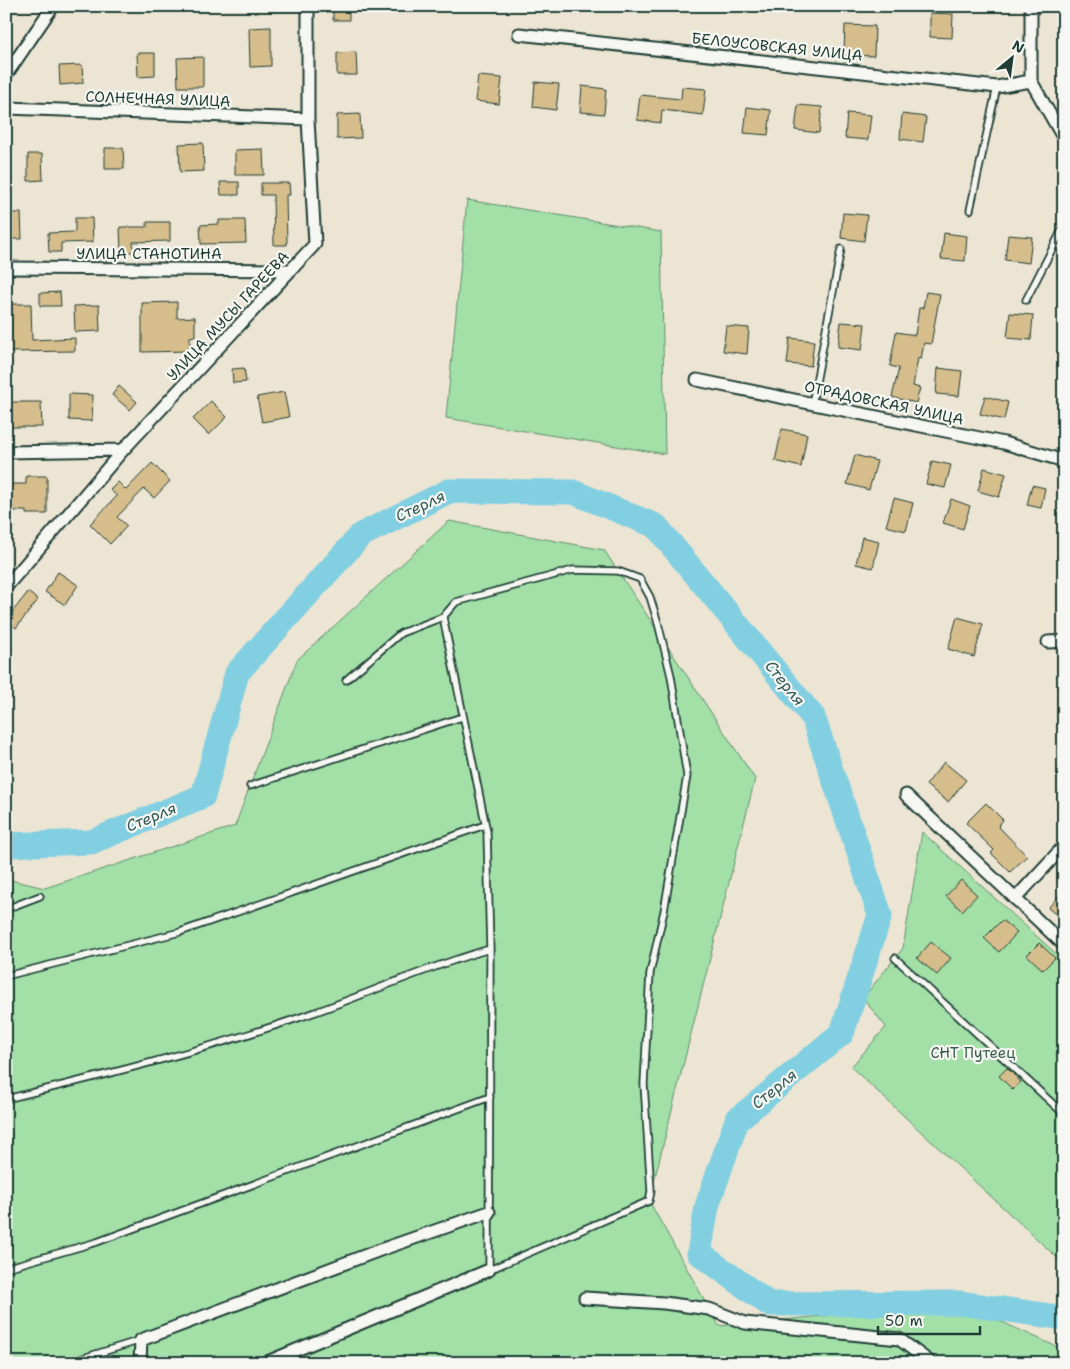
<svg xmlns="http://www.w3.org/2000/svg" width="1070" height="1369" font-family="'Shantell Sans',sans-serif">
	<rect width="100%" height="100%" fill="#ece5d3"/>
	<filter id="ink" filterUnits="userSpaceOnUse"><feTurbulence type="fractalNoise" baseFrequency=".02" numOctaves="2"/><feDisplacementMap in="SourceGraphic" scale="10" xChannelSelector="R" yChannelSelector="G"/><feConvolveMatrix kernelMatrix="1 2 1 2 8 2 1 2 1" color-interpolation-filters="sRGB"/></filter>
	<g filter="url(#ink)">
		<path fill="#a2e0a8" stroke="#608e6e" d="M 467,200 L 661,232 L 665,454 L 446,418 Z
			M 449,521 L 604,550 L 755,779 L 649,1201 L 719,1326 L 960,1303 L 1064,1350 L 1064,1363 L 6,1363 L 6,879 L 45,888 L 235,826 L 297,660 Z
			M 922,832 L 1064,961 L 1064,1264 L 851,1067 L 886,1027 L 863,998 L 903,948 Z"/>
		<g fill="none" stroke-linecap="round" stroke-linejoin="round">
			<path stroke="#82cfe2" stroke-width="25" d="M 6,845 L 91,842 L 203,796 L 237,673 L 361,535 L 449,491 L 573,492 L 656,526 L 813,717 L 880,915 L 842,1033 L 737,1120 L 707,1206 L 699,1253 L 769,1304 L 960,1303 L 1064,1318"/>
		</g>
		<path fill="#d6bd8c" stroke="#1f3d34" d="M 333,6 L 349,6 L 349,20 L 333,20 Z
			M 930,13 L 953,14 L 952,38 L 930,37 Z
			M 845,25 L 875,26 L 874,56 L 844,55 Z
			M 271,27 L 271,66 L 250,67 L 249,28 Z
			M 356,52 L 357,75 L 337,75 L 337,53 Z
			M 137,53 L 155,53 L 155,76 L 138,77 Z
			M 203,57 L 203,87 L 178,87 L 177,58 Z
			M 82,65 L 83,83 L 60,85 L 59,66 Z
			M 478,76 L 502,78 L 499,104 L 475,101 Z
			M 535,82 L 559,84 L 556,110 L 533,107 Z
			M 582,86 L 606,89 L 604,114 L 580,112 Z
			M 682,87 L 706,89 L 703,115 L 662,110 L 661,123 L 637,120 L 640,95 L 681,99 Z
			M 798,105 L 822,107 L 819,133 L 795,130 Z
			M 747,107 L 771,110 L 768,135 L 744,133 Z
			M 847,113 L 871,115 L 868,140 L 845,138 Z
			M 360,114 L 361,138 L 337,139 L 337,115 Z
			M 902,114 L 926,117 L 923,142 L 900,139 Z
			M 203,143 L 204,171 L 180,172 L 179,144 Z
			M 105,148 L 123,148 L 124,169 L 105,169 Z
			M 263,149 L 264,175 L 235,175 L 235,150 Z
			M 28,154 L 42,154 L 43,180 L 28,181 Z
			M 220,182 L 239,182 L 239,195 L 221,195 Z
			M 261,183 L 289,183 L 290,195 L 286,195 L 287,245 L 274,245 L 273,195 L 261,195 Z
			M 6,213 L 21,213 L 22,239 L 6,239 Z
			M 843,213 L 867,215 L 864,241 L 841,238 Z
			M 75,218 L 92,218 L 93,242 L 61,243 L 61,252 L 49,252 L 48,233 L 75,232 Z
			M 219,220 L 245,220 L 246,243 L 201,244 L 200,225 L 219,224 Z
			M 147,222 L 170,222 L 170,241 L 133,242 L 134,252 L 121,252 L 120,227 L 147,227 Z
			M 944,233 L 967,236 L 965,261 L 941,259 Z
			M 1008,235 L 1032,237 L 1029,263 L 1005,260 Z
			M 60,292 L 61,306 L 40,306 L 40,293 Z
			M 926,292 L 940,294 L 931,344 L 924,343 L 921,359 L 918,358 L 913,386 L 920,388 L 916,403 L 892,397 L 899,368 L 890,366 L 896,332 L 915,335 L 919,308 L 923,308 Z
			M 177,302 L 177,318 L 195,317 L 195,336 L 190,337 L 190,351 L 142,352 L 142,303 Z
			M 6,304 L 31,304 L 32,340 L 75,338 L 75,351 L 6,352 Z
			M 99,305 L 100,331 L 75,332 L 74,306 Z
			M 1010,313 L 1033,315 L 1031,340 L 1007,338 Z
			M 841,322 L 865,324 L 862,350 L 838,347 Z
			M 726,326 L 749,328 L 747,354 L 723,351 Z
			M 790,338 L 814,341 L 811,366 L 787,364 Z
			M 244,368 L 246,382 L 233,383 L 232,369 Z
			M 938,368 L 962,371 L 959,396 L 936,394 Z
			M 119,386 L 137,402 L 130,410 L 112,395 Z
			M 284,392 L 289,417 L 262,422 L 257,397 Z
			M 69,394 L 93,395 L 92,421 L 69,420 Z
			M 985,396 L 1008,402 L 1004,420 L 980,414 Z
			M 211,401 L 227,417 L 209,435 L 193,419 Z
			M 8,402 L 41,402 L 42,427 L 9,427 Z
			M 782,429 L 807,434 L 801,467 L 775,461 Z
			M 855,455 L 877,461 L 869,490 L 847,484 Z
			M 932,461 L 951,465 L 945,488 L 926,484 Z
			M 152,463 L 170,481 L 154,498 L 144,489 L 117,517 L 127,526 L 110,544 L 90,524 L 117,496 L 110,490 L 118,482 L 126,490 Z
			M 984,468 L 1006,474 L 999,497 L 978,491 Z
			M 26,476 L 47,476 L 47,514 L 26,514 L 26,511 L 6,511 L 6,484 L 26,484 Z
			M 1032,485 L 1045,488 L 1041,508 L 1027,505 Z
			M 894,498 L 913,503 L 906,531 L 886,526 Z
			M 951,499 L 970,506 L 963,529 L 943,523 Z
			M 862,537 L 879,541 L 873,568 L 856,564 Z
			M 58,572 L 78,585 L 65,605 L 45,592 Z
			M 28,592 L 38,600 L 16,628 L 6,620 Z
			M 957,617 L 983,624 L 974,657 L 948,649 Z
			M 944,762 L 966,780 L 948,802 L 926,785 Z
			M 986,803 L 1003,820 L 998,826 L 1027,856 L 1010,872 L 991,853 L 994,850 L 966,823 Z
			M 961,880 L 977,895 L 962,911 L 946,896 Z
			M 1064,890 L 1064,921 L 1048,908 Z
			M 1002,920 L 1017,933 L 999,952 L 984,938 Z
			M 931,942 L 951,958 L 937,975 L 917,958 Z
			M 1039,943 L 1055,958 L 1043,970 L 1027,955 Z
			M 1007,1068 L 1021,1082 L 1013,1090 L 999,1076 Z"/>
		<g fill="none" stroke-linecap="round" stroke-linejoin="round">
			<defs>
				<path id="lane" d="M 970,210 L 997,87
					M 1026,300 L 1064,226
					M 812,404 L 841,249
					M 346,680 L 401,633 L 443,617 L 487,832 L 490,949 L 489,1270 L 649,1201 L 651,1191 L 644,1084 L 650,973 L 664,911 L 687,776 L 671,676 L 658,623 L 650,597 L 640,579 L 618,571 L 573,570 L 456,602 L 443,617
					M 250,786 L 462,717
					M 6,909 L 40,896
					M 895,958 L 1064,1114
					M 6,976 L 180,932 L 485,825
					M 6,1099 C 105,1075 205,1050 301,1017 C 364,996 425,967 490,949
					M 6,1268 L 97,1242 L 490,1097
					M 67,1363 L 141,1340"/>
				<path id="street" d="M 1031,6 L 1031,81 L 1064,139
					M 519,34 L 997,87 L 1031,81
					M 6,75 L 53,6
					M 6,108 L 308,119
					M 6,268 L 291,270
					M 697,380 L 1004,443 L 1064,461
					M 6,452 L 123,450
					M 6,587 L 123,450 L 315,244 L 308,119 L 308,6
					M 1048,642 L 1064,641
					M 906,795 L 1064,945
					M 1015,899 L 1064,846
					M 585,1298 L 664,1303 L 709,1309 L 745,1323 L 899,1339 L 931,1363
					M 140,1363 L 141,1340 L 380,1250 L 489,1212
					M 265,1363 L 489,1270"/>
			</defs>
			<use href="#lane" stroke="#1f3d34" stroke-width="9"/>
			<use href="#street" stroke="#1f3d34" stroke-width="15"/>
			<use href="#lane" stroke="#f6f6f2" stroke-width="5.5"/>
			<use href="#street" stroke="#f6f6f2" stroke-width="11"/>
		</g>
	</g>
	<g text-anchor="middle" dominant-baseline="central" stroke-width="4.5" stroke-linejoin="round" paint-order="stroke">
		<g font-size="15" fill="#1f3d34" stroke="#f6f6f2">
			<text transform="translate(777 47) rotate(6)">БЕЛОУСОВСКАЯ УЛИЦА</text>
			<text transform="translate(158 99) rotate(2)">СОЛНЕЧНАЯ УЛИЦА</text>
			<text x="149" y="254">УЛИЦА СТАНОТИНА</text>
			<text transform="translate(228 316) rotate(-47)">УЛИЦА МУСЫ ГАРЕЕВА</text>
			<text transform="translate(884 403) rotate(12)">ОТРАДОВСКАЯ УЛИЦА</text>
		</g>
		<g font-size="15" fill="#395e4b" stroke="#f6f6f2">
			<text x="973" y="1053">СНТ Путеец</text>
		</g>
		<g font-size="16" font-style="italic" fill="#335a57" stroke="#f6f6f2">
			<text transform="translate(420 506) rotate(-25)">Стерля</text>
			<text transform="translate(785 683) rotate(51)">Стерля</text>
			<text transform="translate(151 817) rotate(-22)">Стерля</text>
			<text transform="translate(774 1089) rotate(-39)">Стерля</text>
		</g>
	</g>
	<rect width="1070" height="1369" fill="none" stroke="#f6f6f2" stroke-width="25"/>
	<rect x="12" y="12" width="1045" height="1344" fill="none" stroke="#1f3d34" stroke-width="2" filter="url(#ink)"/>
	<g transform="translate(1012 58) rotate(29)" stroke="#f6f6f2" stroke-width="4" paint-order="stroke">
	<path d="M0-4L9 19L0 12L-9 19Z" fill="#1f3d34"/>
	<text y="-8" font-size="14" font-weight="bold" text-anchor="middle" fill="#1f3d34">N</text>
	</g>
	<path d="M878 1326v8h102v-8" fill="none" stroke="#1f3d34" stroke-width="2.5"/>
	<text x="885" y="1326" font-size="15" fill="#1f3d34" stroke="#f6f6f2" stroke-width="4" paint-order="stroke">50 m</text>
</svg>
